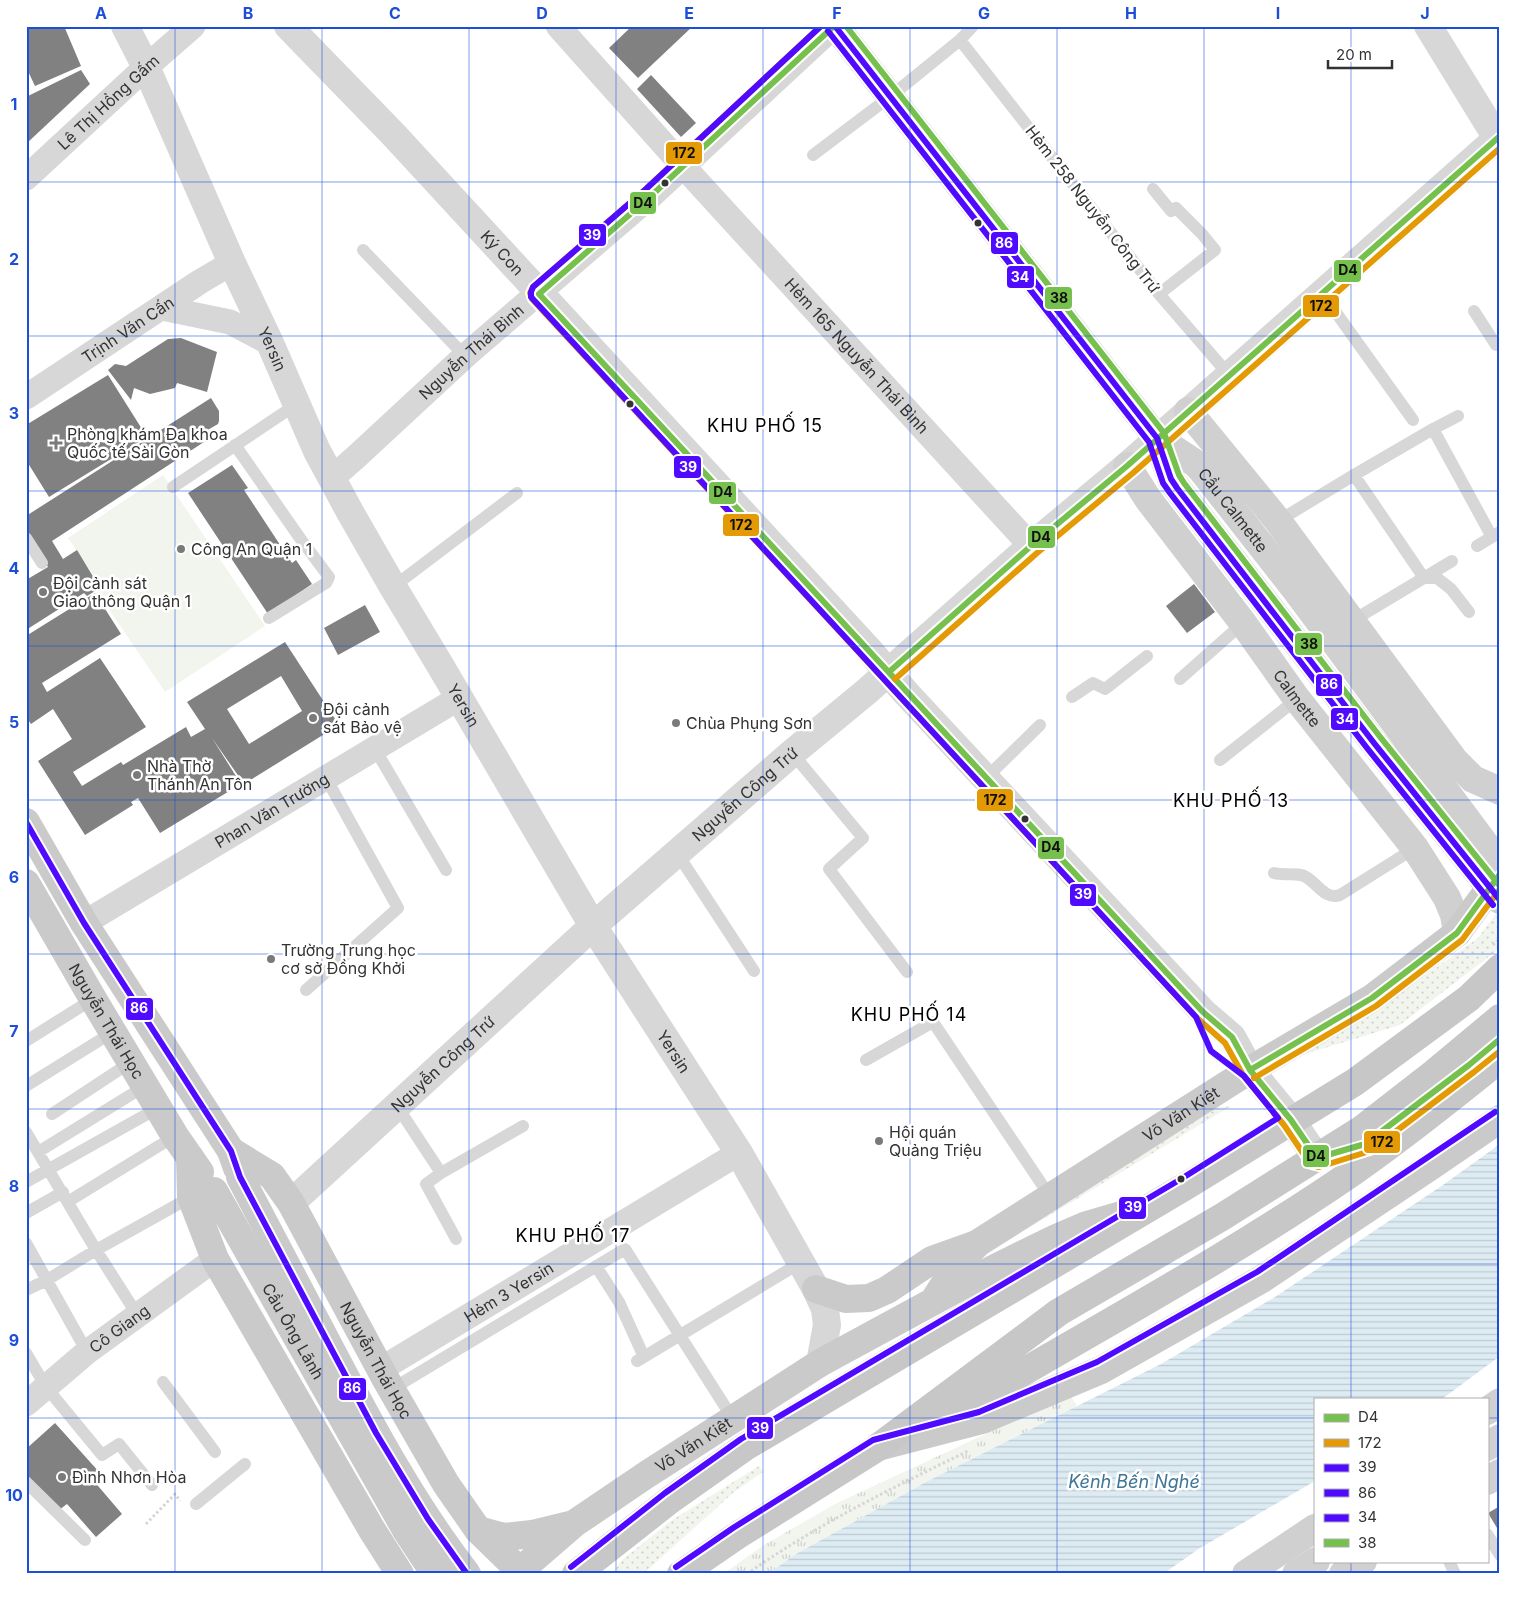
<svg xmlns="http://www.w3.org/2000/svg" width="1526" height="1600" font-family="Inter,sans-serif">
	<defs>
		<pattern id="grass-dots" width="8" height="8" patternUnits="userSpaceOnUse" patternTransform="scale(1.25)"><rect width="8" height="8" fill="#f1f5ed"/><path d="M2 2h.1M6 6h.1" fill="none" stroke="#cfd2cc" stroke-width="1.8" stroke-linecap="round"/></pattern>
		<pattern id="park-tufts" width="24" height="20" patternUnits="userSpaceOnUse" patternTransform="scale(1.25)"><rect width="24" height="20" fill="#f1f5ed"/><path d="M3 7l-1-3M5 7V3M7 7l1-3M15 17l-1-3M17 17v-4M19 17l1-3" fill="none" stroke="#cfd2cc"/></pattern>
		<pattern id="water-rules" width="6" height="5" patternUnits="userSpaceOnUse" patternTransform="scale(1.25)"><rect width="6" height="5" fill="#ddebf3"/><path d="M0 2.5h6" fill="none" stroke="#becad1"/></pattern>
	</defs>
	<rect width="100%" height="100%" fill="#fff"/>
	<path fill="url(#grass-dots)" d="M 1500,908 L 1500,948 L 1400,1025 L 1302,1055 L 1382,1006 L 1478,938 Z
		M 1231,1106 L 1022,1232 L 1216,1108 Z
		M 759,1466 L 763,1472 L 734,1492 L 643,1574 L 612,1574 L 622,1560 L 672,1520 Z"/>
	<path fill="url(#park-tufts)" d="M 1070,1395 L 1077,1406 L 926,1482 L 796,1554 L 768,1574 L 723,1574 L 764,1545 L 837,1503 Z"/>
	<path fill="#f1f5ed" d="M 163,475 L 265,626 L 165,692 L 96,590 L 101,586 L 68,538 Z"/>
	<path fill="url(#water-rules)" d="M 1500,1144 L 1500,1356 L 1442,1399 L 1315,1399 L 1315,1481 L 1200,1548 L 1163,1574 L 768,1574 L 796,1554 L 926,1482 L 1161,1364 L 1275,1297 L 1443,1185 Z"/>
	<path fill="#818181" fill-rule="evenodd" d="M 26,26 L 64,26 L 81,66 L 35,86 L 26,67 Z
		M 632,26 L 693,26 L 638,78 L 609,48 Z
		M 81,70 L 90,84 L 26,144 L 26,105 L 29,103 L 26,97 Z
		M 651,75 L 696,123 L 681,137 L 637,89 Z
		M 181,338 L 217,352 L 207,392 L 177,383 L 175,388 L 150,394 L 134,388 L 131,400 L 108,370 L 115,364 L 126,366 L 168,339 Z
		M 108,375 L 147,437 L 49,497 L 26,460 L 26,425 Z
		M 211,398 L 219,411 L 219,421 L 218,424 L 199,435 L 204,442 L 52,541 L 63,559 L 77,550 L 100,588 L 87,596 L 84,593 L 26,630 L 26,580 L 48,567 L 26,531 L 26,516 Z
		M 232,465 L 248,488 L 244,490 L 292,563 L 296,560 L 312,584 L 268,614 L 188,493 Z
		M 1194,584 L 1215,612 L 1187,633 L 1166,606 Z
		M 95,593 L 121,634 L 42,683 L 47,692 L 100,658 L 146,727 L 73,772 L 82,786 L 121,762 L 123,765 L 186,727 L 191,737 L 205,729 L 187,702 L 285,642 L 339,725 L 244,784 L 212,738 L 241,784 L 160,833 L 138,798 L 131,802 L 133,805 L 85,835 L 38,761 L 72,739 L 53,709 L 31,724 L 26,717 L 26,636 ZM 281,676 L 302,711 L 249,744 L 227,709 Z
		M 365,605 L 380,632 L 338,655 L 324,628 Z
		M 55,1423 L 100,1473 L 93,1480 L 122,1514 L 96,1537 L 67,1504 L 59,1510 L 26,1474 L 26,1449 Z
		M 1500,1506 L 1500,1533 L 1488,1513 Z"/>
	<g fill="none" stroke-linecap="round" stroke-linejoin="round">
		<path stroke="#d6d6d6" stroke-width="3" stroke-dasharray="2.5 2.5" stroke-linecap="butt" d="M 1493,945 L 1500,938
			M 146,1524 L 175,1494 L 180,1501
			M 747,1574 C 816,1525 892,1488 968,1451"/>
		<path stroke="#d7d7d7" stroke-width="12" d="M 960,40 L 1159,294 L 1229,375
			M 813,155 L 891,96 L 960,40 L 973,26
			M 1153,189 L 1171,211 L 1176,208 L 1202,234 L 1215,250 L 1159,294
			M 363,250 L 465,356
			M 1322,293 L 1413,420
			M 1474,311 L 1496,345 L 1500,342
			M 1458,416 L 1433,429 L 1492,537
			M 235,445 L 302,541 L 329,577 L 326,583 L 269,618
			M 1354,475 L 1433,429
			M 173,487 L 297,404
			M 1278,521 L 1354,475 L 1424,578 L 1437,578 L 1451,589 L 1469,612
			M 26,538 L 42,563
			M 1477,546 L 1500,532
			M 393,587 L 517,493
			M 1352,621 L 1452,561
			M 1180,679 L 1243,623
			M 1072,697 L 1093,683 L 1105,689 L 1147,656
			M 375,749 L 446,870
			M 792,753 L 863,838 L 829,869 L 907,972
			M 1220,760 L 1297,699
			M 986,778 L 1040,725
			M 677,853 L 754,971
			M 1274,873 C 1285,876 1299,872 1306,877 C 1318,884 1325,900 1340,895 L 1415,848
			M 306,990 L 398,908 L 326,778
			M 26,1041 L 93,999
			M 866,1060 L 933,1022 L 1051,1198
			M 26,1086 L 113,1032
			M 397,1106 L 441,1173 L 523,1126
			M 52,1114 L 131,1062
			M 26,1132 L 96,1250 L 138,1316
			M 38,1152 L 145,1086
			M 441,1173 L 426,1184 L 456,1239
			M 26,1182 L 158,1108
			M 69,1201 L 175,1136
			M 26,1213 L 63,1192
			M 26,1243 L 87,1352
			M 596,1266 L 619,1302 L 644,1357
			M 26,1290 L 47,1280 L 96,1250 L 191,1197
			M 26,1353 L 46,1387 L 102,1455 L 119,1444 L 152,1485
			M 637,1361 L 800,1263
			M 163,1382 L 215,1452
			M 392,1389 L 625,1249 L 733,1419
			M 26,1482 L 85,1540
			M 196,1504 L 245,1464
			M 1487,1534 L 1500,1555
			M 1449,1561 L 1455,1574"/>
		<g stroke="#d7d7d7" stroke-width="25">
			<path id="s1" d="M 558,26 L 683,166 L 1031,546"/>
			<path id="s2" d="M 26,178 L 146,67 L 193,26"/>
			<path d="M 162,308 L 230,322 L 270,343"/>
			<path id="s3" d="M 26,397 L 201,281 L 232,263"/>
			<path id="s4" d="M 332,478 L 356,457 L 465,356 L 652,195 L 834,26"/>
			<path id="s5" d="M 84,923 L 459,698"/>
			<path id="s6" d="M 381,1369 L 739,1153"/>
			<path id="s7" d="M 26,1404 L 87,1352 L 215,1259"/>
		</g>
		<g stroke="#d7d7d7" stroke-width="28">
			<path id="s8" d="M 125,26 L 146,67 L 232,263 L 270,343 L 317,451 L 350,512 L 393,587 L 440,665 L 593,926 L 739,1153 L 816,1289 L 825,1309 L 827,1325 L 820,1363"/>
			<path id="s9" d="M 288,26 L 393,134 L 868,649 L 906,693 L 1203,1012 L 1232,1037 L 1250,1070 L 1291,1120 L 1317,1158"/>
			<path d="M 1428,26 L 1500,143"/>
			<path id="s10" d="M 291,1203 L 593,926 L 792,753 L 866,692 L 1031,546 L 1127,466 L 1500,136"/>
		</g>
		<g stroke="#d0d0d0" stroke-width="28">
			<path id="s11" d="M 835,26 L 1157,438 L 1195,463 L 1201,469 L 1292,585"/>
			<path d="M 1188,411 L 1278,521 L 1455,761 L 1473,779 L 1500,791"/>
			<path d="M 1157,438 L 1171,479 L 1177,488"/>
			<path id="s12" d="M 1127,466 L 1148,499 L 1243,623 L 1297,699 L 1415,848 L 1447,898 L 1454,915 L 1457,933"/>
			<path d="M 1487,1411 L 1500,1402"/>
			<path d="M 1487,1447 L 1500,1438"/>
			<path d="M 1487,1481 L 1500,1473"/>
			<path d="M 1246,1574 L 1315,1528"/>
			<path d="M 1296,1574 L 1316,1561"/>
			<path d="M 1343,1574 L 1363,1561"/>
		</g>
		<g stroke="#cacaca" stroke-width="28">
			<path d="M 26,822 L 84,923 L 231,1151 L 237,1168"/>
			<path id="s13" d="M 26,883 L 93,999 L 175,1136 L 200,1172"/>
			<path id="s14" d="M 231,1151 L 272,1176 L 291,1203 L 385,1378 L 446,1484 L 478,1530 L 523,1574"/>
			<path d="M 190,1158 L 191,1197 L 215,1259 L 372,1530 L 400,1574"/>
			<path d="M 816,1289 L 846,1299 L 869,1298 L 887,1290 L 932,1260 L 974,1245"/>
			<path id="s15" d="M 936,1297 L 958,1263 L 978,1243 L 1250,1070 L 1372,998 L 1457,933 L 1500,874"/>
			<path d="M 878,1447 L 982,1420 L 1101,1370 L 1262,1279 L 1431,1166 L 1500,1119"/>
			<path d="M 478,1530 L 504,1537 L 532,1534 L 569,1525"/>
			<path id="s16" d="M 516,1574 L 575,1523 L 646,1475 L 820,1363 L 993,1269 L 1056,1238 L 1084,1226 L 1135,1211"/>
		</g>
		<path stroke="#c7c7c7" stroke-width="28" d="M 947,1412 L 1013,1378
			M 576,1574 L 670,1500 L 745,1447 L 1186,1186 L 1355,1082 L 1469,998 L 1500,968
			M 681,1574 L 738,1535 L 877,1448 L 1059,1312 L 1222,1217 L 1362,1129 L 1434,1073 L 1500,1018"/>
		<path stroke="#d0d0d0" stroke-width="28" d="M 1177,488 L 1374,743 L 1500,900
			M 1292,585 L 1500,864"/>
		<g stroke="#cacaca" stroke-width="28">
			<path d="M 240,1177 C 269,1233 299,1288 328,1344 C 370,1424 412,1503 467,1574"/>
			<path id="s17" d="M 214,1191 L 406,1530 L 435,1574"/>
		</g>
		<path stroke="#c7c7c7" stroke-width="28" d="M 1013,1378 C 1128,1311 1244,1247 1353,1172 C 1403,1137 1452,1098 1500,1059"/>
		<defs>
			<path id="bus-1" d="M 834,26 L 652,195 L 539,294 L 1203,1012 L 1232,1037 L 1250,1070 L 1291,1120 L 1317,1158 L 1365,1144 L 1469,1065 L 1500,1039
				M 889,672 L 1031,546 L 1127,466 L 1500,136
				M 1250,1070 L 1372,998 L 1457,933 L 1500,874"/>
			<path id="bus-2" d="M 821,26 L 646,189 L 533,287 L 530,293 L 532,299 L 1197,1018 L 1225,1043 L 1243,1075 L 1284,1125 L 1311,1165 L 1319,1167 L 1370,1151 L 1474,1072 L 1500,1051
				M 895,679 L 1037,553 L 1133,473 L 1500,148
				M 1254,1078 L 1376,1006 L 1462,940 L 1500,889"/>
			<path id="bus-3" d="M 571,1567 L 665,1493 L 741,1439 L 1181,1179 L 1278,1118 L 1244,1076 L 1211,1051 L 1196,1017 L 531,297 L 531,292 L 533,287 L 646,189 L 821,26
				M 676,1567 L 733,1528 L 873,1440 L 979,1412 L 1097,1362 L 1257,1272 L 1495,1112"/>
			<path id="bus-4" d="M 835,26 L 1157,438 L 1171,479 L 1177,488 L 1374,743 L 1500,900
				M 26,822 L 84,923 L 231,1151 L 240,1177 L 376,1433 L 428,1519 L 467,1574"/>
			<path id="bus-5" d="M 828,31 L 1149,442 L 1163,483 L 1170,493 L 1367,748 L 1493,905"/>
			<path id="bus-6" d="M 846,26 L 1164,433 L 1179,475 L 1184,483 L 1381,738 L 1500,886"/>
		</defs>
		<use href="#bus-1" stroke="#fff" stroke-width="10"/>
		<use href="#bus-2" stroke="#fff" stroke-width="10"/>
		<use href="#bus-3" stroke="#fff" stroke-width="10"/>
		<use href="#bus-4" stroke="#fff" stroke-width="10"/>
		<use href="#bus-5" stroke="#fff" stroke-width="10"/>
		<use href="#bus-6" stroke="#fff" stroke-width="10"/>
		<use href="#bus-1" stroke="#76c04d" stroke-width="6"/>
		<use href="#bus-2" stroke="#e39a05" stroke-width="6"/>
		<use href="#bus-3" stroke="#4f0aff" stroke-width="6"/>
		<use href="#bus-4" stroke="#4f0aff" stroke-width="6"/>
		<use href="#bus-5" stroke="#4f0aff" stroke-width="6"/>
		<use href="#bus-6" stroke="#76c04d" stroke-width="6"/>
	</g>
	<path fill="none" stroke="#1d4ed8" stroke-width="1" stroke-opacity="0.55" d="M 175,26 L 175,1574M 322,26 L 322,1574M 469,26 L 469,1574M 616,26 L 616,1574M 763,26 L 763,1574M 910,26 L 910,1574M 1057,26 L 1057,1574M 1204,26 L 1204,1574M 1351,26 L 1351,1399M 26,182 L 1500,182M 26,336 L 1500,336M 26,491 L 1500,491M 26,646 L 1500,646M 26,800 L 1500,800M 26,954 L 1500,954M 26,1109 L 1500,1109M 26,1264 L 1500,1264M 26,1418 L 1315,1418M 1487,1418 L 1500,1418M 1351,1561 L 1351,1574"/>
	<g fill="#333" stroke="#fff" stroke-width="2">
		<circle cx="665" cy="183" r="4.5"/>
		<circle cx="978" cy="223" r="4.5"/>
		<circle cx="630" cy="404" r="4.5"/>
		<circle cx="1025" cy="819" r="4.5"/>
		<circle cx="1181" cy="1179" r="4.5"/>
	</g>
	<g fill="#7a7a7a" stroke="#fff" stroke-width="2">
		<path d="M53.5 435.5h5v5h5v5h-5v5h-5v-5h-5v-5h5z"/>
		<circle cx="181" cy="549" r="5"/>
		<circle cx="43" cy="592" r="5"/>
		<circle cx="313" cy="718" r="5"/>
		<circle cx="676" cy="723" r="5"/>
		<circle cx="137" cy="775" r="5"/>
		<circle cx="271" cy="959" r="5"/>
		<circle cx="879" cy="1141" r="5"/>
		<circle cx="62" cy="1477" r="5"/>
	</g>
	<g text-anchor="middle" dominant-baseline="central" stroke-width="5" stroke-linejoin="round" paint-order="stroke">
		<g font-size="16" fill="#333" stroke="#fff">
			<text stroke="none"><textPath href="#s2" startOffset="112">Lê Thị Hồng Gấm</textPath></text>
			<text transform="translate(1093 209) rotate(52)">Hẻm 258 Nguyễn Công Trứ</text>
			<text stroke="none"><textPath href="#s9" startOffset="312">Ký Con</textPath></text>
			<text stroke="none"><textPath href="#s3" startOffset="122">Trịnh Văn Cấn</textPath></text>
			<text stroke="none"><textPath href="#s8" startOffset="355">Yersin</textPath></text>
			<text stroke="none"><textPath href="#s4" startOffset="188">Nguyễn Thái Bình</textPath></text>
			<text stroke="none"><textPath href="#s1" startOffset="445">Hẻm 165 Nguyễn Thái Bình</textPath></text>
			<text stroke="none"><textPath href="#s11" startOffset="629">Cầu Calmette</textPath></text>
			<text stroke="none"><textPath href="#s12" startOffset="288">Calmette</textPath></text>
			<text stroke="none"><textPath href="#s8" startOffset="760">Yersin</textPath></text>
			<text stroke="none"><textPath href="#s10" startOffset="611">Nguyễn Công Trứ</textPath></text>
			<text stroke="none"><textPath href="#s5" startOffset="219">Phan Văn Trường</textPath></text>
			<text stroke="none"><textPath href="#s13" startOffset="160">Nguyễn Thái Học</textPath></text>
			<text stroke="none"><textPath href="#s8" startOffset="1165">Yersin</textPath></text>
			<text stroke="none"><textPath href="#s10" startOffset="206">Nguyễn Công Trứ</textPath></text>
			<text stroke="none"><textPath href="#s15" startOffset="309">Võ Văn Kiệt</textPath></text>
			<text stroke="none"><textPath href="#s6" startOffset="149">Hẻm 3 Yersin</textPath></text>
			<text stroke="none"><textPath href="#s7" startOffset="120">Cô Giang</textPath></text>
			<text stroke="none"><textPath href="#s17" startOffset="161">Cầu Ông Lãnh</textPath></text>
			<text stroke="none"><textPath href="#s14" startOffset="260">Nguyễn Thái Học</textPath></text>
			<text stroke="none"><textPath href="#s16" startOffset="220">Võ Văn Kiệt</textPath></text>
		</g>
		<g font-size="16" fill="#333" stroke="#fff" text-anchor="start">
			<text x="67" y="434">Phòng khám Đa khoa<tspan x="67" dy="18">Quốc tế Sài Gòn</tspan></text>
			<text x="191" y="549">Công An Quận 1</text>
			<text x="53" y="583">Đội cảnh sát<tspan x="53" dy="18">Giao thông Quận 1</tspan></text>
			<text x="323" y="709">Đội cảnh<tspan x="323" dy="18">sát Bảo vệ</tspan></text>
			<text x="686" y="723">Chùa Phụng Sơn</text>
			<text x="147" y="766">Nhà Thờ<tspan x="147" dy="18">Thánh An Tôn</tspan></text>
			<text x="281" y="950">Trường Trung học<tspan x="281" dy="18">cơ sở Đồng Khởi</tspan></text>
			<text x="889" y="1132">Hội quán<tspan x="889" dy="18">Quảng Triệu</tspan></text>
			<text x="72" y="1477">Đình Nhơn Hòa</text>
		</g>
		<g font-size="18" letter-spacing="1" fill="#000" stroke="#fff">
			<text x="765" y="425">KHU PHỐ 15</text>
			<text x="1231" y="800">KHU PHỐ 13</text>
			<text x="909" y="1014">KHU PHỐ 14</text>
			<text x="573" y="1235">KHU PHỐ 17</text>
		</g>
		<g font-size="18" font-style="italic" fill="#3f7597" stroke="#fff">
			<text x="1134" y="1481">Kênh Bến Nghé</text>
		</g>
	</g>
	<g stroke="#fff" stroke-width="2">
		<rect x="665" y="141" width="38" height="24" rx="5" fill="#e39a05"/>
		<rect x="629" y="191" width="28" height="24" rx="5" fill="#76c04d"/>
		<rect x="578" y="223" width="29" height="24" rx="5" fill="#4f0aff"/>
		<rect x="990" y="231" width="29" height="24" rx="5" fill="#4f0aff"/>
		<rect x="1333" y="259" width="29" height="24" rx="5" fill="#76c04d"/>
		<rect x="1006" y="265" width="29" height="24" rx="5" fill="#4f0aff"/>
		<rect x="1044" y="286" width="29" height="24" rx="5" fill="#76c04d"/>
		<rect x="1302" y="294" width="38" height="24" rx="5" fill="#e39a05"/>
		<rect x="673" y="455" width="29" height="24" rx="5" fill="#4f0aff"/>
		<rect x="708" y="481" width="29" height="24" rx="5" fill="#76c04d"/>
		<rect x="722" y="513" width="38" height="24" rx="5" fill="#e39a05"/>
		<rect x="1027" y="525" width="29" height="24" rx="5" fill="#76c04d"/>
		<rect x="1294" y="632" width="29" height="24" rx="5" fill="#76c04d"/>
		<rect x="1315" y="673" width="28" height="24" rx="5" fill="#4f0aff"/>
		<rect x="1330" y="707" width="29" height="24" rx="5" fill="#4f0aff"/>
		<rect x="976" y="788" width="38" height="24" rx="5" fill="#e39a05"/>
		<rect x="1037" y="836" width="28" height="24" rx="5" fill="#76c04d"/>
		<rect x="1069" y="883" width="28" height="24" rx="5" fill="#4f0aff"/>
		<rect x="125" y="997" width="29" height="24" rx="5" fill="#4f0aff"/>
		<rect x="1363" y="1130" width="38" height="24" rx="5" fill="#e39a05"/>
		<rect x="1302" y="1144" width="28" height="24" rx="5" fill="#76c04d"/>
		<rect x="1118" y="1196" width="29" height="24" rx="5" fill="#4f0aff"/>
		<rect x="338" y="1377" width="29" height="24" rx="5" fill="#4f0aff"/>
		<rect x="746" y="1416" width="28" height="24" rx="5" fill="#4f0aff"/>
	</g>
	<g font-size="14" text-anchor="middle" font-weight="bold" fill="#fff">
		<text x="592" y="240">39</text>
		<text x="1004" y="248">86</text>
		<text x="1020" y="282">34</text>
		<text x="688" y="472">39</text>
		<text x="1329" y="689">86</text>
		<text x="1345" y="724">34</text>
		<text x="1083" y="899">39</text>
		<text x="139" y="1013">86</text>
		<text x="1133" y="1212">39</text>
		<text x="352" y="1393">86</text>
		<text x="760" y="1433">39</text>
	</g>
	<g font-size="14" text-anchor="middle" font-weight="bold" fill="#111">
		<text x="684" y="158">172</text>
		<text x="643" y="208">D4</text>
		<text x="1348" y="275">D4</text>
		<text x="1059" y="303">38</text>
		<text x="1321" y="311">172</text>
		<text x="723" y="497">D4</text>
		<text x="741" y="530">172</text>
		<text x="1041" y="542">D4</text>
		<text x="1309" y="649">38</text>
		<text x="995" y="805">172</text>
		<text x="1051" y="852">D4</text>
		<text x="1382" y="1147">172</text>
		<text x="1316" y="1161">D4</text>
	</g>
	<rect width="1526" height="1600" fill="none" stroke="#ffffff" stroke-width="55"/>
	<rect x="1314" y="1398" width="175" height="165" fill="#ffffff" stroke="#adadad"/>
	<rect x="1324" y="1414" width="25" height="8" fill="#76c04d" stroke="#adadad"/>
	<text x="1358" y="1422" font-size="15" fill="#333333">D4</text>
	<rect x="1324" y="1439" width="25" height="8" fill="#e39a05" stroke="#adadad"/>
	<text x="1358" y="1448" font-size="15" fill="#333333">172</text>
	<rect x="1324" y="1464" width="25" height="8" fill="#4f0aff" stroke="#adadad"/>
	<text x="1358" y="1472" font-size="15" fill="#333333">39</text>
	<rect x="1324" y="1489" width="25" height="8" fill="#4f0aff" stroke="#adadad"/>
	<text x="1358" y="1498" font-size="15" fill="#333333">86</text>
	<rect x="1324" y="1514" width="25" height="8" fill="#4f0aff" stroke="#adadad"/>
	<text x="1358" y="1522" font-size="15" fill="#333333">34</text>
	<rect x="1324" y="1539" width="25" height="8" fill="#76c04d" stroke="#adadad"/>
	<text x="1358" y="1548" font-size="15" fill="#333333">38</text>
	<path d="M1328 60v8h64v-8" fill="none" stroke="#333333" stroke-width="2.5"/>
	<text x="1336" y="60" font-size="15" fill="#333333" stroke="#ffffff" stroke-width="4" paint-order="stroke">20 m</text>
	<rect x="28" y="28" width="1470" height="1544" fill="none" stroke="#1d4ed8" stroke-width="2"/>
	<g font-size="16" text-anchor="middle" font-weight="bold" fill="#1d4ed8">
		<text x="101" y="19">A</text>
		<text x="248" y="19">B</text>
		<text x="395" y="19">C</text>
		<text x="542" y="19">D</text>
		<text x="689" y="19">E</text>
		<text x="837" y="19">F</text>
		<text x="984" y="19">G</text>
		<text x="1131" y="19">H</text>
		<text x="1278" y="19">I</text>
		<text x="1425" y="19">J</text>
		<text x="14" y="110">1</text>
		<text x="14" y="265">2</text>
		<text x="14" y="419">3</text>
		<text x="14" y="574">4</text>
		<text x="14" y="728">5</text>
		<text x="14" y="883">6</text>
		<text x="14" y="1037">7</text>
		<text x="14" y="1192">8</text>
		<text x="14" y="1346">9</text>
		<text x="14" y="1501">10</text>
	</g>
</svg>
